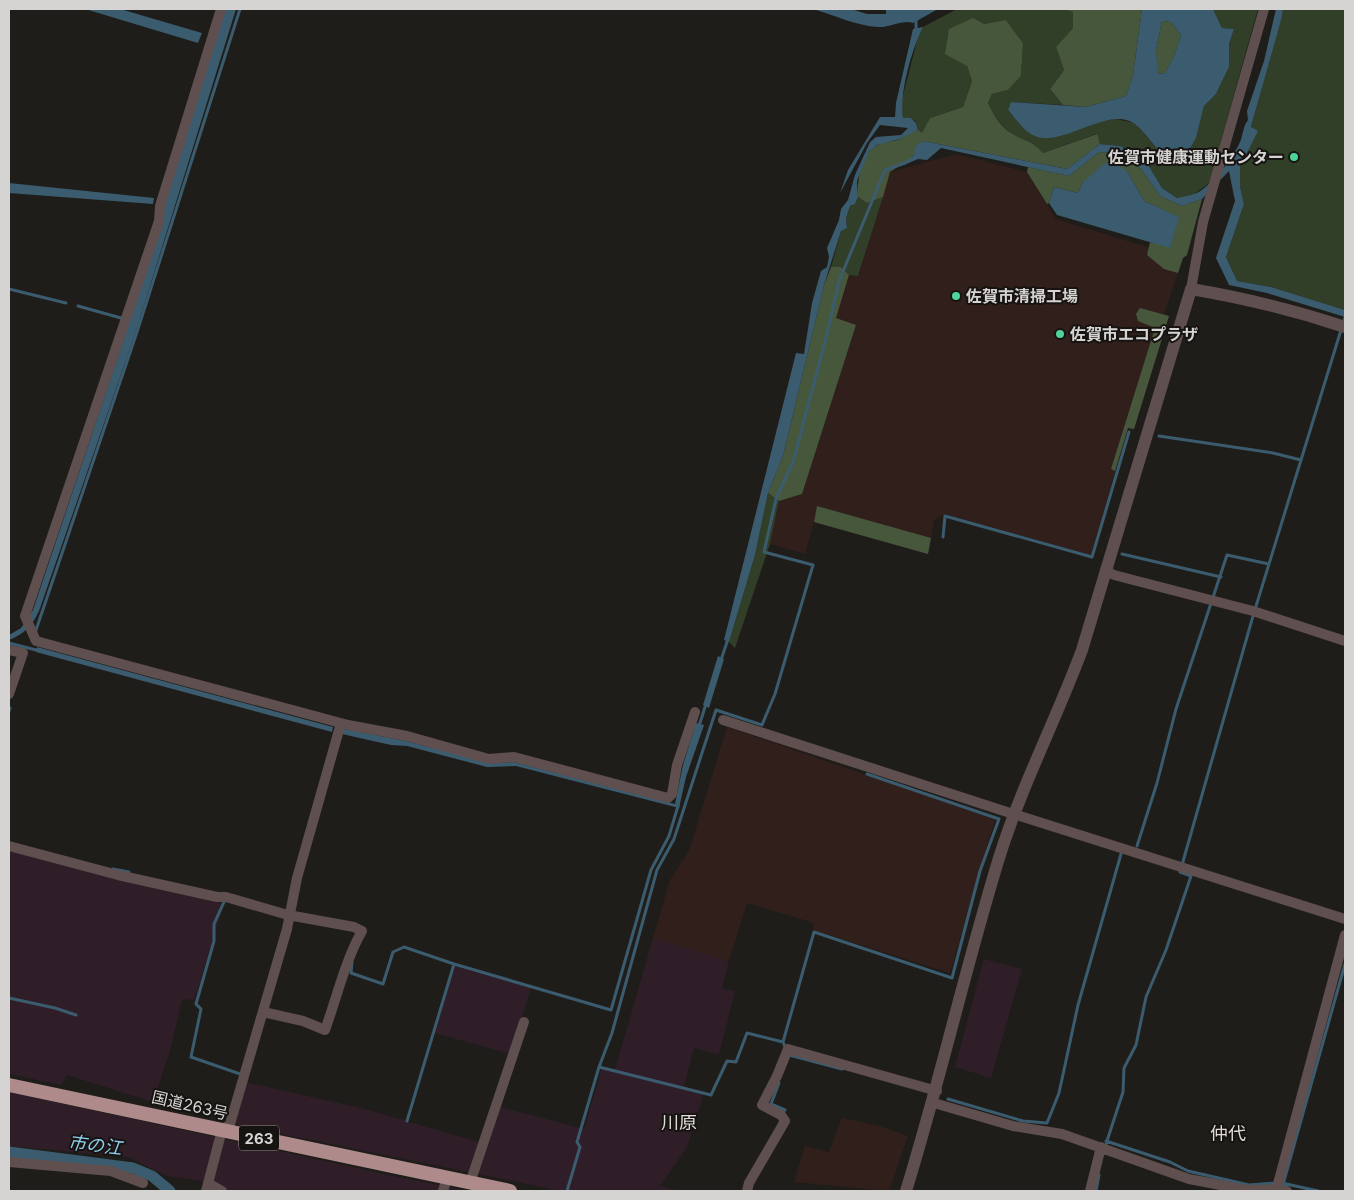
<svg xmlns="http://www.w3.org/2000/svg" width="1354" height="1200" font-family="Inter,'Noto Sans JP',sans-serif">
	<rect width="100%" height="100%" fill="#1f1d1a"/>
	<path fill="#2f1e28" d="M 9,851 L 224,904 L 194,1000 L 182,999 L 170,1051 L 153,1102 L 67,1075 L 61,1085 L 9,1074 Z
		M 653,938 L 729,961 L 722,989 L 735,991 L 719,1055 L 694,1048 L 683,1089 L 703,1095 L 687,1147 L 660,1186 L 680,1191 L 561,1191 L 233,1124 L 245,1082 L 369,1110 L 488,1145 L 500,1107 L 584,1129 L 602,1068 L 615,1070 Z
		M 984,959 L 1022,969 L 991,1078 L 955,1067 Z
		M 454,966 L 531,988 L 510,1054 L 435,1033 Z
		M 9,1092 L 393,1176 L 468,1191 L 226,1191 L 213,1183 L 167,1176 L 128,1157 L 9,1146 Z"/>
	<path fill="#311f1c" d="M 957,154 L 1027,172 L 1056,219 L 1183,258 L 1164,314 L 1169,316 L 1134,429 L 1128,428 L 1091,555 L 945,514 L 934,520 L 928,554 L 814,522 L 805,554 L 770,544 L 779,501 L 802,494 L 856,325 L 836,318 L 849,275 L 859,275 L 890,172 Z
		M 727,727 L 995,819 L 950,973 L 813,930 L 814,923 L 747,903 L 729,961 L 653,938 L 670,880 L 689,851 Z
		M 842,1118 L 880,1126 L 908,1136 L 889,1191 L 794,1182 L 805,1146 L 829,1152 Z"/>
	<path fill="#313e28" d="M 957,9 L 1063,9 L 1073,12 L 1073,28 L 1056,47 L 1064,70 L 1050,89 L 1063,105 L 1012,102 L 1008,110 L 1023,128 L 1116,119 L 1135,123 L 1168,161 L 1185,157 L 1196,138 L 1204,106 L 1216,94 L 1229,67 L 1229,44 L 1234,29 L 1222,28 L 1213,9 L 1258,9 L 1209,183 L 1193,195 L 1177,198 L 1162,188 L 1143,156 L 1120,146 L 1100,144 L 1096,134 L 1043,153 C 1029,138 1029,143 1013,134 C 1001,127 994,115 988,103 L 992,94 L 1008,90 L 1021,76 L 1023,43 L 1006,20 L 984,24 L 967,66 L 972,81 L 963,107 L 930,118 L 922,134 L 918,130 L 916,122 L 911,118 L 903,118 L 901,103 L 918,37 L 923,27 Z
		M 1283,9 L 1345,9 L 1345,310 L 1271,287 L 1237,281 L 1226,257 L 1244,204 L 1240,187 L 1240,161 L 1247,153 L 1257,131 L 1251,128 Z
		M 858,197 L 867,203 L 883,197 L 858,276 L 849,275 L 841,267 L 831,267 L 841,231 L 847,228 L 846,218 L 850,206 L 855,204 Z
		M 768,493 L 779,501 L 770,544 L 735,648 L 729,642 L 755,555 Z"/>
	<path fill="#47573c" d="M 1063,9 L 1142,9 L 1133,75 L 1126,96 L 1086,107 L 1063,105 L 1050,89 L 1064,70 L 1056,47 L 1073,28 L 1073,12 Z
		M 973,18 L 984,24 L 1006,20 L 1023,43 L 1021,76 L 1008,90 L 992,94 L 988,103 C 994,115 1000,127 1013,134 C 1028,143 1029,138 1043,153 L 1097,134 L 1100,144 L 1067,169 L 923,141 L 914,156 L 890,172 L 883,197 L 867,203 L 858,197 C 857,180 861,153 878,145 C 885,141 894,142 900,139 C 907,136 911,132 918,130 L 922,133 L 930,118 L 963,107 L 972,81 L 967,66 L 945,54 L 949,29 Z
		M 1162,21 L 1171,22 L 1181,35 L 1174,56 L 1165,73 L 1157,74 L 1156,50 Z
		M 1099,152 L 1119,153 L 1136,162 L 1160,196 L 1182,206 L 1202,199 L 1187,255 L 1183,258 L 1178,273 L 1164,269 L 1147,255 L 1150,242 L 1170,247 L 1178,217 L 1144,201 L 1127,171 L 1083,182 L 1078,193 L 1054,187 L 1049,203 L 1047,204 L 1027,172 L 1028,167 L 1069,176 Z
		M 831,267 L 841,267 L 849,275 L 836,318 L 856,325 L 802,494 L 779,501 L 768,493 L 783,456 L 824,285 Z
		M 1140,308 L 1169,316 L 1134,429 L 1128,428 L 1115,471 L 1111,469 L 1155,328 L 1138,321 L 1136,314 Z
		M 817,506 L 931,538 L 928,554 L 814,522 Z"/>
	<path fill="#3b5c6e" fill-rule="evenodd" d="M 85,9 L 120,9 L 202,33 L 198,43 Z
		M 225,9 L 236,9 L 136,331 L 39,611 C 32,626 24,634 9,640 L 9,635 L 21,628 L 33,610 L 163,222 L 165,202 Z
		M 813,9 L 851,9 L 867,14 L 886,14 L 886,9 L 938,9 L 913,23 C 904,19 889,28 878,27 C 857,26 834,15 813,9 Z
		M 1142,9 L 1213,9 L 1222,28 L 1234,29 L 1229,44 L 1229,67 L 1216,94 L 1204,106 L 1196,138 L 1185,157 L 1168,161 C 1161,154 1141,128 1135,124 C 1108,105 1063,148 1035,136 C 1024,132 1016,119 1008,110 L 1011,102 L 1086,107 L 1126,96 L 1133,75 ZM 1162,21 L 1171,22 L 1181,35 L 1174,56 L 1165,73 L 1158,74 L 1156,50 Z
		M 1276,9 L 1283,9 L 1281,20 L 1251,127 L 1258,131 L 1247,153 L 1240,161 L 1240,187 L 1244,204 L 1226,257 L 1237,281 L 1271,287 L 1345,310 L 1345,317 L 1267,293 L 1229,285 L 1216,258 L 1235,201 L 1229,171 L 1202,199 L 1182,206 L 1160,196 L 1136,162 L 1119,153 L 1099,152 L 1069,176 L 941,148 L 927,160 L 918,159 L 904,165 L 901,163 L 914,156 L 915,147 L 923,141 L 1067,169 L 1100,144 L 1120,146 L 1143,156 L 1162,188 L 1177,198 C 1186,196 1196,195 1203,189 C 1217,178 1233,158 1240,142 C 1243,135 1243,126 1248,120 L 1247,111 L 1264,61 Z
		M 923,27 C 912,49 899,93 903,118 L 911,118 L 916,123 L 918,130 L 900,139 L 877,145 L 869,152 L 857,181 L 858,197 L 855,204 L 850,206 L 846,218 L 847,228 L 841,231 L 824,285 L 783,456 L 768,493 L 755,555 L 729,642 L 724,640 L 796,353 L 804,354 L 812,303 L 821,271 L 827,267 L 829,257 L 827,248 L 839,220 L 841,209 L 848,200 L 855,175 L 870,142 L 876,137 L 901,135 L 908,128 L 880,125 L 867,143 L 840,193 L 848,170 L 880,117 L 895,117 L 896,103 L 913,29 Z
		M 1105,163 L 1117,165 L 1127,171 L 1144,201 L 1179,217 L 1170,248 L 1057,215 L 1049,203 L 1054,187 L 1078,193 L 1083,182 Z
		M 9,183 L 154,198 L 153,204 L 9,193 Z
		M 37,647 L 333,727 L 332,732 L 36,652 Z
		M 718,656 L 724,659 L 709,708 L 703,705 Z
		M 696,723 L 704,725 L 686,777 L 679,808 L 516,766 L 487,767 L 407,746 L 391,745 L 342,734 L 344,729 L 406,741 L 490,763 L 514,762 L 675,804 L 683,765 Z"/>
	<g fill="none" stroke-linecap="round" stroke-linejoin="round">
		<path stroke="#3b5c6e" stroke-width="3" d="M 916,32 L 916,18
			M 9,289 L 66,303
			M 78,306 L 121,318
			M 1343,324 L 1345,317
			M 1159,436 L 1273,453 L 1301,460
			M 943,537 L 945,516 L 1092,557 L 1129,432
			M 1122,554 L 1221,577
			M 36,630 L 137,332 L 240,9
			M 9,643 L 40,651
			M 721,660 L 728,639
			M 9,711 L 10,708
			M 699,726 L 706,704
			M 1137,846 L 1157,783 L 1176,709 L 1227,555 L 1269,564
			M 113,869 L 129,872
			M 222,899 L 224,902 L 214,924 L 214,941 L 196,1004 L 201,1009 L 191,1057 L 243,1075
			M 352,962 L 351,973 L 383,984 L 393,952 L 404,947 L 454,964 L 611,1010 L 651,870 L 669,836 L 678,806
			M 9,998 L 55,1008 L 76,1015
			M 786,1049 L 783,1042 L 814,932 L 952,978 L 980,871 L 999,819 L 867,774
			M 789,1055 L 842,1069
			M 599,1067 L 711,1095 L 727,1061 L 736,1062 L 747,1033 L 783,1042
			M 779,1083 L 771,1104 L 785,1110 L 783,1113
			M 948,1099 L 1023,1121 L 1047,1123 L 1059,1093 L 1078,1005 L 1121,854
			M 407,1121 L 454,964
			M 1106,1141 L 1170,1162 L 1188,1171 L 1249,1185 L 1276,1183
			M 1105,1147 L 1123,1092 L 1124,1068 L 1136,1045 L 1146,997 L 1166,950 L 1191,876 L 1180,872 L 1253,616 L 1341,330
			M 1282,1183 L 1318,1191
			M 1282,1188 L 1345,964
			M 567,1191 L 580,1147 L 577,1142 L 599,1067 L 612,1033 L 657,870 L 674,839 L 716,710 L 762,725 L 775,694 L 813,565 L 764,552 L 776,499 L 793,462 L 827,334 L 839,281 L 885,170 L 905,163
			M 1096,1191 L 1099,1175"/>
		<path stroke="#3b5c6e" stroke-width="11" d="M 9,1152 L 133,1168 L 152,1176 L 170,1191"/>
		<path stroke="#5f4f4f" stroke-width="10" d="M 221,9 L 160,206 L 159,221 L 25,616 L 36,641 L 348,725 L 407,736 L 489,759 L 514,757 L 668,798 L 672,794 L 677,765 L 695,712
			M 1191,289 L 1203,222 L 1264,9
			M 1105,570 L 1114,575 L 1253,611 L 1345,641
			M 9,650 L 23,653 L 9,694
			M 723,720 L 1004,811 L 1345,919
			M 9,846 L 118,875 L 217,897 L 226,897 L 288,915 L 354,927 L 362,931 C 345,961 337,997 325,1030 L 303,1021 L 263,1012
			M 934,1103 L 1013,1126 L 1062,1134 L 1189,1179 L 1247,1190 L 1276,1189 L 1287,1191
			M 9,1162 L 111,1171 L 143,1183
			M 208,1183 L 222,1191
			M 470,1183 L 524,1022
			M 206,1191 L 222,1130 L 230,1124 L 287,929 L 297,878 L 341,723
			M 443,1191 L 447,1178
			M 747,1191 L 749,1183 L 785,1121 L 781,1115 L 762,1105 L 777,1076 L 788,1049 L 937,1091
			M 1090,1191 L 1101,1147
			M 1276,1191 L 1345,935"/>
		<path stroke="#5f4f4f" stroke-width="12" d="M 906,1191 C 940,1081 965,969 999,858 C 1021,787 1056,720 1082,650 L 1191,289 C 1244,298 1294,310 1345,327"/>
		<path stroke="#ae8a8a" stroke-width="14" d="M 9,1085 L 510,1191"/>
	</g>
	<g fill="#4ed399" stroke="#161311" stroke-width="2">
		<circle cx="1294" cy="157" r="5"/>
		<circle cx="956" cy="296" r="5"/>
		<circle cx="1060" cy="334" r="5"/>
	</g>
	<g text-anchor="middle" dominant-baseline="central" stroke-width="4" stroke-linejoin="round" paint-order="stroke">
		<rect fill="#161311" stroke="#9c9a98" stroke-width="1" x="239" y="1125.5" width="40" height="25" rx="4"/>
		<g font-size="15" font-weight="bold" fill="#d6d4d2">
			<text x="259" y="1138">263</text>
		</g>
		<g font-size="16" font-weight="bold" fill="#d6d4d2" stroke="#161311" text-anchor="start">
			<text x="1284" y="157" text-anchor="end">佐賀市健康運動センター</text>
			<text x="966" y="296">佐賀市清掃工場</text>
			<text x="1070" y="334">佐賀市エコプラザ</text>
		</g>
		<g font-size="16" fill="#d6d4d2" stroke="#161311">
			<text transform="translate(190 1105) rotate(13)">国道263号</text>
		</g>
		<g font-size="18" fill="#dedad6" stroke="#161311">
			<text x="679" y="1122">川原</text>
			<text x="1228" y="1133">仲代</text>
		</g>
		<g font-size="18" font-style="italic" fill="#8fcdee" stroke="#161311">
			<text transform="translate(95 1145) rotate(7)">市の江</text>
		</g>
	</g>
	<rect width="1354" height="1200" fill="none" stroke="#d6d4d2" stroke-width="20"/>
</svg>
